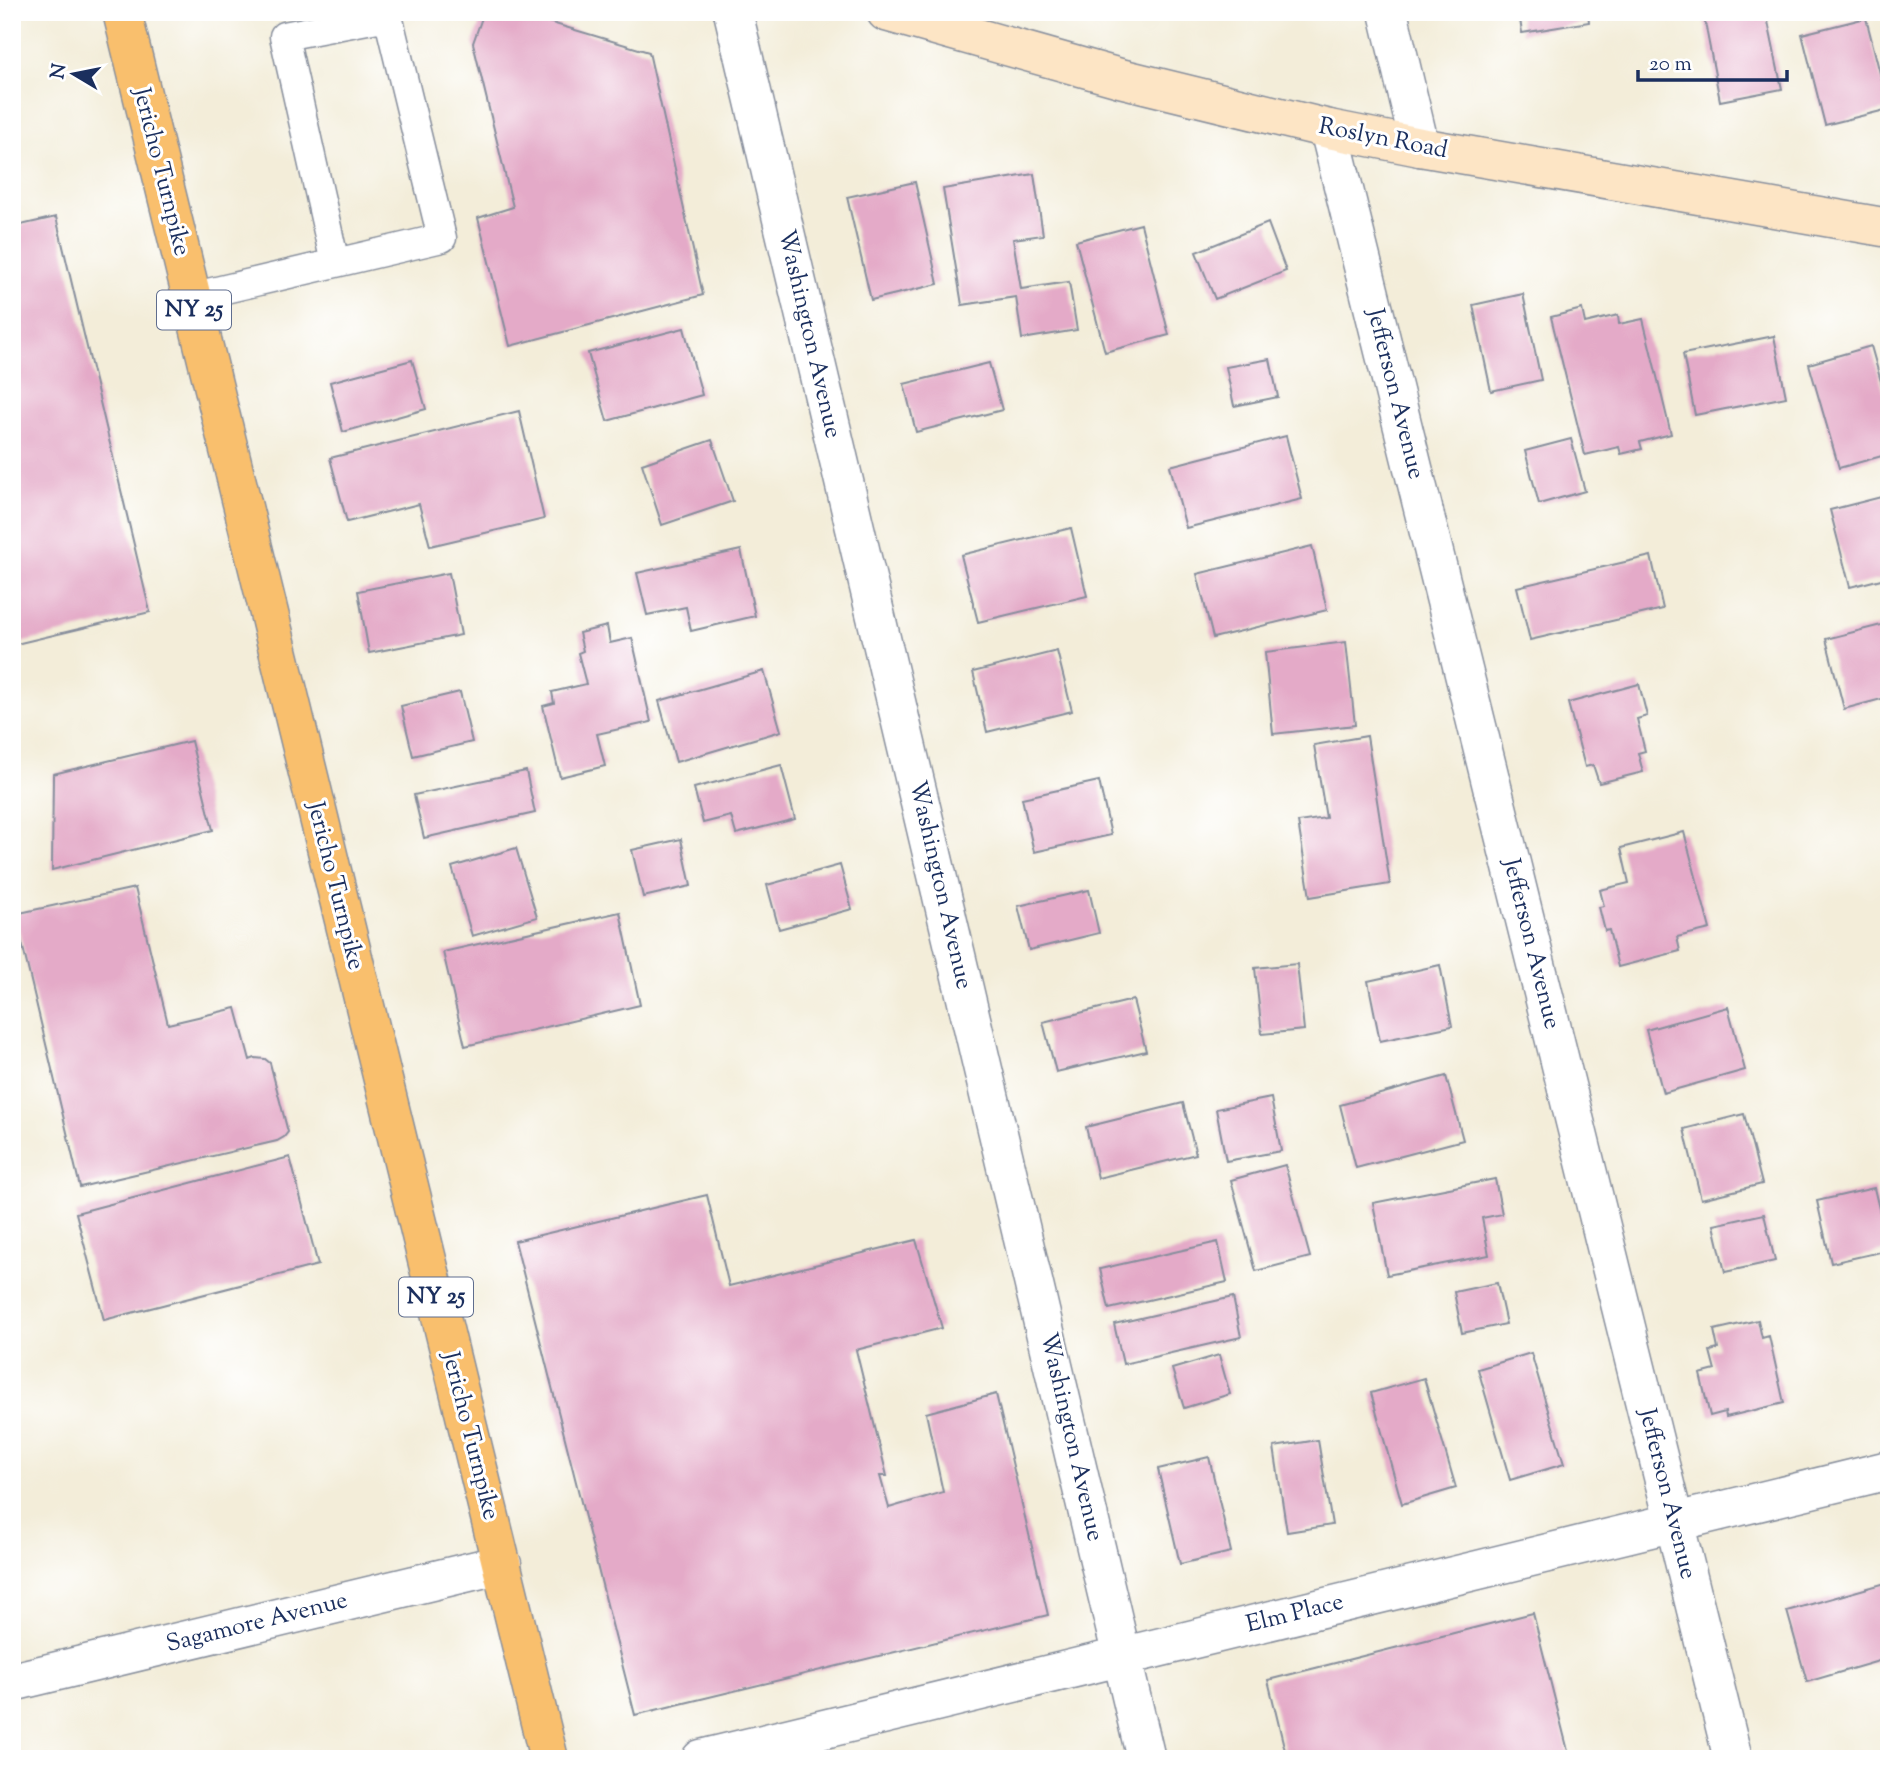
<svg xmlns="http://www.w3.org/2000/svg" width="1901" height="1771" font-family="'Sorts Mill Goudy',serif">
	<rect width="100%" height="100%" fill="#fff"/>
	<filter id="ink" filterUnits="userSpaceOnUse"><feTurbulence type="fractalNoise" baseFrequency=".0143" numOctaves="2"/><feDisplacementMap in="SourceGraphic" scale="14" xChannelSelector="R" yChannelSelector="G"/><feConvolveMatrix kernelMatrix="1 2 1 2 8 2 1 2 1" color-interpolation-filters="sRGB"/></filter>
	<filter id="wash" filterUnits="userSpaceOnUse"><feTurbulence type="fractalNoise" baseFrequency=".00686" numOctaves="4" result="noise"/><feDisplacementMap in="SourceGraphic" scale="28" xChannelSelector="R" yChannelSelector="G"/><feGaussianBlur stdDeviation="1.57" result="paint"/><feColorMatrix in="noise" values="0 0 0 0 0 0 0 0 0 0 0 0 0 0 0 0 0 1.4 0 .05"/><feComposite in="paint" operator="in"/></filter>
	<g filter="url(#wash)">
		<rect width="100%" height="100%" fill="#f3edd9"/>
		<g id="blocks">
			<path fill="#e4aac8" d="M 484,12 L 515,12 L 649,52 L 703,295 L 510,346 L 478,218 L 513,207 L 473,43 Z
				M 1519,12 L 1588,12 L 1589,22 L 1522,33 Z
				M 1703,12 L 1766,12 L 1782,89 L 1720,101 Z
				M 1866,18 L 1889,109 L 1825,125 L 1802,34 Z
				M 1034,174 L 1043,235 L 1013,239 L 1021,289 L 1069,282 L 1077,330 L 1022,339 L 1016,297 L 962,305 L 943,189 Z
				M 915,182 L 938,284 L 871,300 L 847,197 Z
				M 56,217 L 150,612 L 12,645 L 12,227 Z
				M 1268,223 L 1286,271 L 1215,299 L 1196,252 Z
				M 1141,224 L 1169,335 L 1105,352 L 1076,241 Z
				M 1523,294 L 1541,380 L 1491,391 L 1473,305 Z
				M 1582,309 L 1585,323 L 1618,315 L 1619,324 L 1643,319 L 1671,434 L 1640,442 L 1642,449 L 1621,454 L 1619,447 L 1585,455 L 1551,317 Z
				M 684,328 L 702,395 L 607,421 L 588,353 Z
				M 1774,336 L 1786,397 L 1695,415 L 1683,354 Z
				M 1871,346 L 1889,410 L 1889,454 L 1839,468 L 1809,364 Z
				M 1270,359 L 1278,397 L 1234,406 L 1226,367 Z
				M 412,360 L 426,409 L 343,432 L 330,382 Z
				M 989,363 L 1002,410 L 916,432 L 904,384 Z
				M 519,411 L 544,519 L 430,546 L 419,504 L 347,522 L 330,458 Z
				M 1286,436 L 1302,499 L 1186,528 L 1170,466 Z
				M 1571,439 L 1585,491 L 1539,504 L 1525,451 Z
				M 712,440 L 733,501 L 662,525 L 642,464 Z
				M 1889,495 L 1889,577 L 1850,587 L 1830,510 Z
				M 1071,528 L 1087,596 L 978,622 L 961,555 Z
				M 1312,546 L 1327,610 L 1213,638 L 1197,574 Z
				M 741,550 L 755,616 L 691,631 L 686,607 L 647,615 L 637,573 Z
				M 1651,556 L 1663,609 L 1530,640 L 1517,587 Z
				M 449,573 L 461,635 L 369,653 L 358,591 Z
				M 1889,623 L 1889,697 L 1844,709 L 1826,639 Z
				M 607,626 L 610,643 L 632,638 L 651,722 L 597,734 L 605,766 L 560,777 L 543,706 L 554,703 L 552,692 L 586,684 L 578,653 L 583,651 L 579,633 Z
				M 1346,642 L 1355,725 L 1273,734 L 1265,652 Z
				M 1057,651 L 1072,711 L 987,732 L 973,672 Z
				M 764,671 L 781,731 L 676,762 L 659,701 Z
				M 1639,684 L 1647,716 L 1637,719 L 1645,751 L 1638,753 L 1643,772 L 1599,783 L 1593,765 L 1585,767 L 1568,703 Z
				M 460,692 L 472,742 L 413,756 L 401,706 Z
				M 1367,736 L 1390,884 L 1310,897 L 1298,822 L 1326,818 L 1314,745 Z
				M 191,741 L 213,830 L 52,870 L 53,774 Z
				M 781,765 L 795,819 L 736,834 L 731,816 L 703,823 L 694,788 Z
				M 526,771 L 535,813 L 424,838 L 414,795 Z
				M 1099,781 L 1111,835 L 1034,852 L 1022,798 Z
				M 1684,832 L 1710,929 L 1677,937 L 1680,951 L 1618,967 L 1609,930 L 1605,931 L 1599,907 L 1604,906 L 1600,890 L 1629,883 L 1621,848 Z
				M 681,839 L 691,886 L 643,897 L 632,850 Z
				M 516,848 L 537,917 L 472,936 L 452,867 Z
				M 840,865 L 852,909 L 779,929 L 767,885 Z
				M 135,888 L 168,1024 L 236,1008 L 250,1060 L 255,1058 L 265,1059 L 270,1063 L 288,1132 L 284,1137 L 277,1141 L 80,1187 L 15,914 Z
				M 1089,890 L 1099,933 L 1029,950 L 1018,906 Z
				M 620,912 L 640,1005 L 465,1046 L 443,952 Z
				M 1297,964 L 1304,1030 L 1262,1034 L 1255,968 Z
				M 1440,965 L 1452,1026 L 1380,1041 L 1368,981 Z
				M 1133,1000 L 1146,1051 L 1056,1072 L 1043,1022 Z
				M 1728,1007 L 1745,1070 L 1663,1093 L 1646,1030 Z
				M 1446,1076 L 1463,1140 L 1356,1168 L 1340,1105 Z
				M 1271,1098 L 1281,1151 L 1226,1161 L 1216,1109 Z
				M 1183,1103 L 1196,1154 L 1098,1178 L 1086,1127 Z
				M 1744,1114 L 1762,1184 L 1701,1199 L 1684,1129 Z
				M 290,1157 L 318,1265 L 104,1320 L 76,1213 Z
				M 1285,1165 L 1310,1257 L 1256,1271 L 1231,1180 Z
				M 1495,1179 L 1502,1214 L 1482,1218 L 1489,1255 L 1387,1275 L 1373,1203 Z
				M 1874,1188 L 1889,1250 L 1831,1263 L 1817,1201 Z
				M 707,1195 L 729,1286 L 916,1240 L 942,1328 L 856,1350 L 887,1476 L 880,1476 L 889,1508 L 943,1492 L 926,1413 L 996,1394 L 1048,1615 L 635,1715 L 515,1241 Z
				M 1764,1214 L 1775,1261 L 1725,1272 L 1714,1225 Z
				M 1218,1242 L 1227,1282 L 1109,1309 L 1100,1269 Z
				M 1497,1283 L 1506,1324 L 1462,1333 L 1454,1292 Z
				M 1233,1297 L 1241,1337 L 1123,1364 L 1114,1324 Z
				M 1758,1320 L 1762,1338 L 1769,1336 L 1784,1403 L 1726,1417 L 1725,1412 L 1710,1416 L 1700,1374 L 1715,1370 L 1710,1351 L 1718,1349 L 1714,1330 Z
				M 1531,1353 L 1564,1464 L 1510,1480 L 1478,1369 Z
				M 1219,1355 L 1230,1394 L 1184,1408 L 1172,1369 Z
				M 1424,1378 L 1456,1488 L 1402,1504 L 1371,1393 Z
				M 1318,1440 L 1332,1525 L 1287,1532 L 1274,1447 Z
				M 1209,1457 L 1231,1552 L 1180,1564 L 1158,1469 Z
				M 1889,1582 L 1889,1658 L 1807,1682 L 1787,1611 Z
				M 1533,1613 L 1570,1759 L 1287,1759 L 1268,1680 Z"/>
		</g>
	</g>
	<g filter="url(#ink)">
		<use href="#blocks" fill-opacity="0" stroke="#878e9c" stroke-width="2"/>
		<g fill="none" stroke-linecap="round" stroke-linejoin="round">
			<defs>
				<path id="lane" d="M 191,297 L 442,238 L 388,16 L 284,36 L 335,263"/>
				<path id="street" d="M 733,12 L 1146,1759
					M 1388,12 L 1420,147
					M 1329,129 L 1733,1759
					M 12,1682 L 502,1564
					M 701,1759 L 1889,1470"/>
				<path id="secondary" d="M 886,12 L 1120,78 L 1329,129 L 1420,147 L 1889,228"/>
				<path id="primary" d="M 122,12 L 549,1759"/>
			</defs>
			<use href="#lane" stroke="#878e9c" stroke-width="31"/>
			<use href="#street" stroke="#878e9c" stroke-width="41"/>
			<use href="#secondary" stroke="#878e9c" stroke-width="41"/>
			<use href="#primary" stroke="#878e9c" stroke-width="41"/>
			<use href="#lane" stroke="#fff" stroke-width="28"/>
			<use href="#street" stroke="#fff" stroke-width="38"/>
			<use href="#secondary" stroke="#fde5c5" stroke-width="38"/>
			<use href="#primary" stroke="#f9bf6d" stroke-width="38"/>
		</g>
	</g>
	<g text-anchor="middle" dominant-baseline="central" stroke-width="6" stroke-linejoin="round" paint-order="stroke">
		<g fill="#fff" stroke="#5f6d8e" stroke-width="2">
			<rect x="157" y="290.5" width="74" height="39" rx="5"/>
			<rect x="399" y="1277.5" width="74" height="39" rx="5"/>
		</g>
		<g font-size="23" font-weight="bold" fill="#1b2f5e">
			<text x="194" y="310">NY 25</text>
			<text x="436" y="1297">NY 25</text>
		</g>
		<g font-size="24" fill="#1b2f5e" stroke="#fff">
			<text transform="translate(1383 139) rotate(11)">Roslyn Road</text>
			<text transform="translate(161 172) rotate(76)">Jericho Turnpike</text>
			<text transform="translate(809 334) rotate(77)">Washington Avenue</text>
			<text transform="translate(1395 394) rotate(76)">Jefferson Avenue</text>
			<text transform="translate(940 885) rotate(77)">Washington Avenue</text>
			<text transform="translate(335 886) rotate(76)">Jericho Turnpike</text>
			<text transform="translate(1531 944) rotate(76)">Jefferson Avenue</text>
			<text transform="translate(470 1436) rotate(76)">Jericho Turnpike</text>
			<text transform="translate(1071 1437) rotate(77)">Washington Avenue</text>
			<text transform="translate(1667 1494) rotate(76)">Jefferson Avenue</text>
			<text transform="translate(1295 1614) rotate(-14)">Elm Place</text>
			<text transform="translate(257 1623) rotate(-14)">Sagamore Avenue</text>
		</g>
	</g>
	<rect width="1901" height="1771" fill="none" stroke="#fff" stroke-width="42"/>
	<g transform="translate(74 74) rotate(280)" stroke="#ffffff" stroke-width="5" paint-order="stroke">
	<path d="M0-5L12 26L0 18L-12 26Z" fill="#1b2f5e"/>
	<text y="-10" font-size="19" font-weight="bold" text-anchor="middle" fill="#1b2f5e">N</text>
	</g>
	<path d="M1638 70v10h149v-10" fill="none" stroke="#1b2f5e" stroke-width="3.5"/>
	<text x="1649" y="70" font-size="21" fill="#1b2f5e" stroke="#ffffff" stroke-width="5" paint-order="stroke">20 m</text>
</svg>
